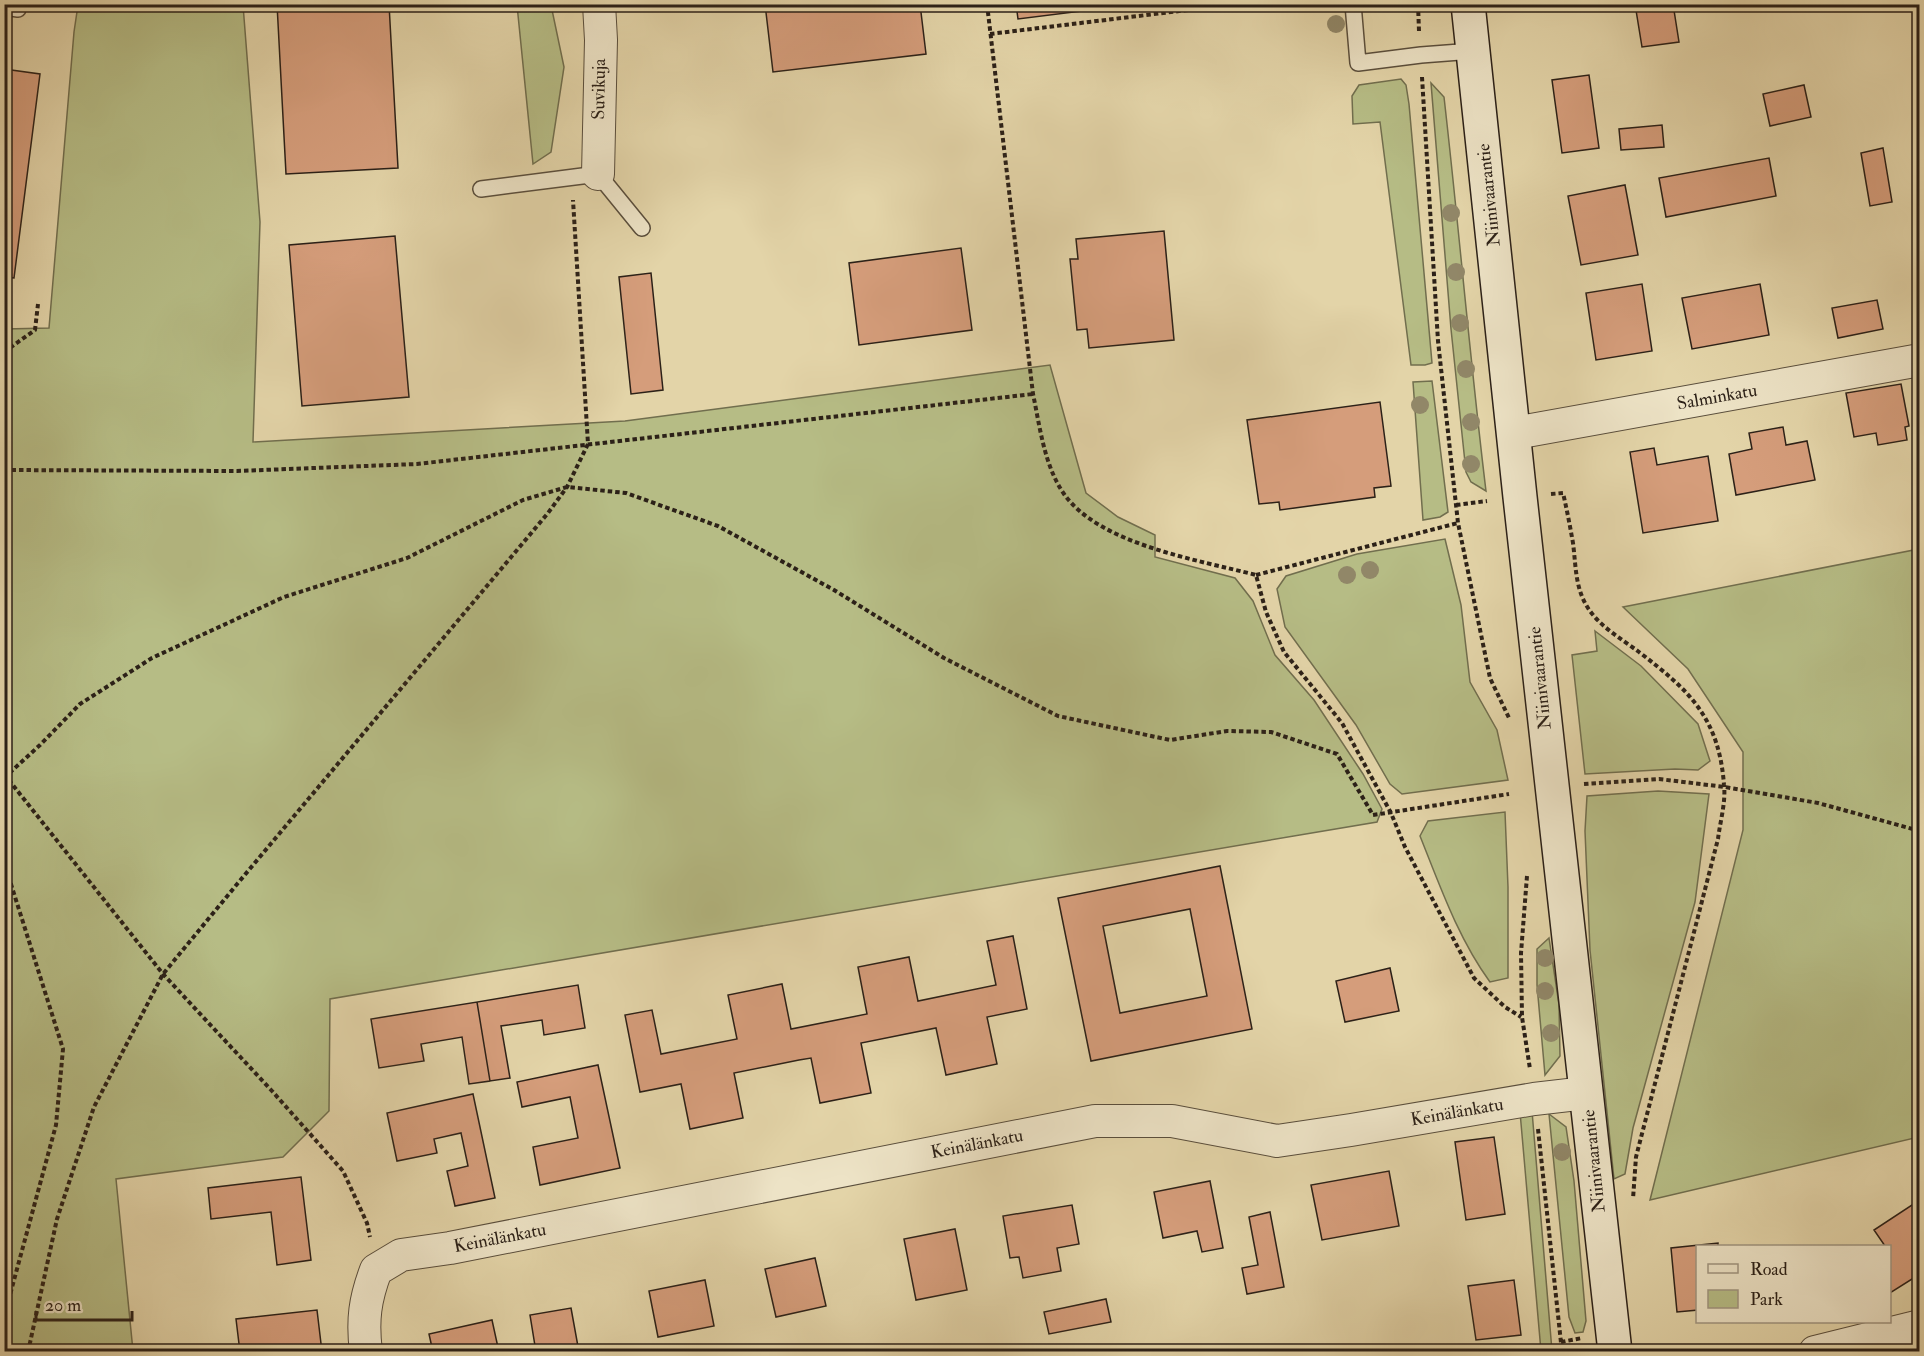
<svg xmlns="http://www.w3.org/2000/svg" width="1924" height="1356" font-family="'IM FELL Double Pica',serif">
	<rect width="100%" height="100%" fill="#e3d4a8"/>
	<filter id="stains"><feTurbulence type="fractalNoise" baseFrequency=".00333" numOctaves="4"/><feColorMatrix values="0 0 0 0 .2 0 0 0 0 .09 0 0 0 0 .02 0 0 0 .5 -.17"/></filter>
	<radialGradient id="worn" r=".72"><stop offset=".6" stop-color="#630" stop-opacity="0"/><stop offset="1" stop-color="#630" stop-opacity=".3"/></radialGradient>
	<path fill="#b6bc85" stroke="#716e4e" stroke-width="1.5" d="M 78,5 L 243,5 L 260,222 L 253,442 L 625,421 L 1050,365 L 1086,493 L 1118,517 L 1155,535 L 1155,557 L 1235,578 L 1253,601 L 1275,655 L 1314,700 L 1363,774 L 1382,809 L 1377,822 L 330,999 L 329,1111 L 283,1157 L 116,1179 L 133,1351 L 5,1351 L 5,329 L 49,328 L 74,32 Z
		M 517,5 L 551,5 L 564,67 L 551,152 L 533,164 Z
		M 1401,79 L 1406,85 L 1409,104 L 1432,363 L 1425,365 L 1411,365 L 1380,122 L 1353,124 L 1352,96 L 1359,85 Z
		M 1431,83 L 1444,97 C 1459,228 1470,360 1486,491 L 1471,482 L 1466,472 L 1451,329 Z
		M 1432,381 L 1448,512 L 1440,517 L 1423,520 L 1413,382 Z
		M 1445,539 L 1461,605 L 1470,682 L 1497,730 L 1508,780 L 1402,794 L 1390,784 L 1356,725 L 1285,627 L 1277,589 L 1286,576 L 1357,554 Z
		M 1919,549 L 1919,1137 L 1650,1200 L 1743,830 L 1743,752 L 1688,669 L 1623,607 Z
		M 1595,631 L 1641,666 L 1698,724 L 1710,761 L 1698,770 L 1675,769 L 1585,774 L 1572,655 L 1597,651 Z
		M 1658,791 L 1709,794 L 1695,902 L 1633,1128 L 1625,1174 L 1614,1179 L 1590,950 L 1585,831 L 1587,796 Z
		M 1505,812 L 1508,887 L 1508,978 L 1490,982 C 1458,938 1440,886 1420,836 L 1428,821 Z
		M 1549,938 L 1559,1005 L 1560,1056 L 1545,1075 L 1537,985 L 1537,949 Z
		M 1532,1111 L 1552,1351 L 1541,1351 L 1520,1112 Z
		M 1549,1114 L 1566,1127 L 1574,1181 L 1586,1321 L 1583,1332 L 1575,1333 L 1569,1317 Z"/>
	<path fill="#d59d7b" stroke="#2c2118" stroke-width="1.5" fill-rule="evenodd" d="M 277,4 L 389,4 L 398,168 L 286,174 Z
		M 765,4 L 920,4 L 926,54 L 773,72 Z
		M 1016,4 L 1138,4 L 1018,19 Z
		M 1635,4 L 1673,4 L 1679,42 L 1642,47 Z
		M 4,69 L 40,74 L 14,278 L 4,277 Z
		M 1589,75 L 1599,148 L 1562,153 L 1552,80 Z
		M 1804,85 L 1811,117 L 1770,126 L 1763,94 Z
		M 1662,125 L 1664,147 L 1621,150 L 1619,129 Z
		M 1883,148 L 1892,202 L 1870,206 L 1861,153 Z
		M 1769,158 L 1776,196 L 1666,217 L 1659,178 Z
		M 1625,185 L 1638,255 L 1581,265 L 1568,196 Z
		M 1164,231 L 1174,340 L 1089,348 L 1087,329 L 1077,330 L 1070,259 L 1078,259 L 1076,239 Z
		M 395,236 L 409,397 L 302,406 L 289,245 Z
		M 961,248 L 972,330 L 859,345 L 849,263 Z
		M 651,273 L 663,390 L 631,394 L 619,277 Z
		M 1642,284 L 1652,351 L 1596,360 L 1586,293 Z
		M 1760,284 L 1769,335 L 1692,349 L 1682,298 Z
		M 1877,300 L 1883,329 L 1838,338 L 1832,308 Z
		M 1901,384 L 1909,426 L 1905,427 L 1907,440 L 1878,445 L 1876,433 L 1854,437 L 1846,393 Z
		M 1380,402 L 1391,486 L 1374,488 L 1375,497 L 1280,510 L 1279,502 L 1259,504 L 1247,420 Z
		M 1783,427 L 1786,445 L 1807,441 L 1815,480 L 1736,495 L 1729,454 L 1752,449 L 1749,433 Z
		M 1654,448 L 1657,465 L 1708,456 L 1718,521 L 1643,533 L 1630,452 Z
		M 1220,866 L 1252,1029 L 1091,1061 L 1058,898 ZM 1190,909 L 1207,996 L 1120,1013 L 1103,926 Z
		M 1013,936 L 1027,1009 L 987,1017 L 997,1064 L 946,1075 L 936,1028 L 861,1043 L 871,1093 L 820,1103 L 811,1058 L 799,1060 L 734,1073 L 743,1118 L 690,1129 L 681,1084 L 640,1092 L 625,1015 L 652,1010 L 661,1054 L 737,1039 L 728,995 L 782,984 L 791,1029 L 867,1014 L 858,967 L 909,957 L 918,1001 L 996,985 L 987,941 Z
		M 1390,968 L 1399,1011 L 1345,1022 L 1336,981 Z
		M 578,985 L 585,1028 L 544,1035 L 542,1020 L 501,1026 L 510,1078 L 490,1081 L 477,1002 Z
		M 477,1002 L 490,1081 L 469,1084 L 462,1037 L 421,1044 L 424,1061 L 379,1068 L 371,1019 Z
		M 598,1065 L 620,1168 L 540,1185 L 533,1147 L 578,1138 L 570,1097 L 522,1107 L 517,1082 Z
		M 473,1094 L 495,1198 L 455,1206 L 447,1171 L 468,1166 L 461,1133 L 434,1139 L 437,1153 L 397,1161 L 387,1113 Z
		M 1494,1137 L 1505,1214 L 1466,1220 L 1455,1142 Z
		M 1389,1171 L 1399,1226 L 1322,1240 L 1311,1185 Z
		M 301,1177 L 311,1260 L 277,1265 L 271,1212 L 211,1219 L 208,1188 Z
		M 1210,1181 L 1223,1248 L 1202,1252 L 1197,1231 L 1163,1238 L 1154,1192 Z
		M 1918,1201 L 1920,1204 L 1920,1274 L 1890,1293 L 1890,1246 L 1885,1246 L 1874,1230 Z
		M 1072,1205 L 1079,1244 L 1057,1248 L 1061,1271 L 1023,1278 L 1019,1257 L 1010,1258 L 1003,1216 Z
		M 1270,1212 L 1284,1287 L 1247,1294 L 1242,1268 L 1258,1265 L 1249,1217 Z
		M 955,1229 L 967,1290 L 916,1300 L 904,1239 Z
		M 1718,1243 L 1718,1246 L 1698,1246 L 1698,1310 L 1677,1312 L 1671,1248 Z
		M 815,1258 L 826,1306 L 776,1317 L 765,1269 Z
		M 705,1280 L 714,1326 L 658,1337 L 649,1291 Z
		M 1514,1280 L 1521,1335 L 1476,1340 L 1468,1286 Z
		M 1106,1299 L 1111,1322 L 1049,1334 L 1044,1312 Z
		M 571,1308 L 579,1352 L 536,1352 L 530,1315 Z
		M 317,1310 L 322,1352 L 240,1352 L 236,1319 Z
		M 492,1320 L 499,1352 L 433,1352 L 429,1334 Z"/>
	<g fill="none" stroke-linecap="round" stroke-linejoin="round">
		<defs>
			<path id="service" d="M 1353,4 L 1358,63 L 1421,55 L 1473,51
				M 4,7 L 18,9
				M 481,189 L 598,174 L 642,228"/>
			<path id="minor" d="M 598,174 L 601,40 L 599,4
				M 1515,433 L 1920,360
				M 366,1352 C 362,1320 365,1299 376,1270 L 401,1255 L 450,1248 L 1095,1121 L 1172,1121 L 1277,1141 L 1351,1130 L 1534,1099 L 1586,1093
				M 1815,1352 L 1920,1326"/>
			<path id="secondary" d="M 1468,4 L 1520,497 L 1615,1352"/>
		</defs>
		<use href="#service" stroke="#5a4e3c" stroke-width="18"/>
		<use href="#minor" stroke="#5a4e3c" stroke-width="34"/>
		<use href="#secondary" stroke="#2c2118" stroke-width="36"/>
		<path stroke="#2c2118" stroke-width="4" stroke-dasharray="4.5 3" stroke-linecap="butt" d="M 987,4 L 1033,394 C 1040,427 1044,465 1064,494 C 1100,545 1199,560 1256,575 L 1266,612 L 1284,652 L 1342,723 L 1391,813 L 1405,847 L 1474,978 L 1505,1007 L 1521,1017
			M 1418,4 L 1419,31
			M 990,34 L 1237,4
			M 1422,77 L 1438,341 L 1458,523 L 1490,678 L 1510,720
			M 4,352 L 35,330 L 38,304
			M 4,470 L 237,471 L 417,464 L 1033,394
			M 1551,494 L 1563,493 C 1567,510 1570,526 1573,543 C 1576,566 1575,588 1588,608 C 1599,626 1623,640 1639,652 C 1690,691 1719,718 1724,785 C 1726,802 1720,822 1718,839 L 1636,1157 L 1633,1199
			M 1456,505 L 1487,501
			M 1256,575 L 1458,523
			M 4,774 L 163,974 L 272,1091 L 343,1171 L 367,1223 L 370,1237
			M 4,778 L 40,745 L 80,704 L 152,658 L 284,597 L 407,558 L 523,500 L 567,487 L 626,493 L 718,526 L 834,590 L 944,658 L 1058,716 L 1170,740 L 1227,731 L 1271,732 L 1337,754 L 1373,815 L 1509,794
			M 1584,784 L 1659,779 L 1725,787 L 1818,803 L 1920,831
			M 4,862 L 63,1049 L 56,1125 L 4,1317
			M 1527,876 L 1521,953 L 1522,1017 L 1530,1069
			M 1538,1129 L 1562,1352
			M 1561,1342 L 1582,1338
			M 28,1352 L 57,1219 L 94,1107 L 163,974 L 238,883 L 548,513 L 567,487 L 588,444 L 573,200"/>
		<use href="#service" stroke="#ede3c6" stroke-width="15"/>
		<use href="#minor" stroke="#ede3c6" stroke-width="32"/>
		<use href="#secondary" stroke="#ede3c6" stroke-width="33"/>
	</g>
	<g fill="#918768">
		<circle cx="1336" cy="24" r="9"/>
		<circle cx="1451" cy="213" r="9"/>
		<circle cx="1456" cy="272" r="9"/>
		<circle cx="1460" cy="323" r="9"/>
		<circle cx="1466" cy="369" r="9"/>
		<circle cx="1420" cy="405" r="9"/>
		<circle cx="1471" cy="422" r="9"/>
		<circle cx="1471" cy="464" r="9"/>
		<circle cx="1370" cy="570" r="9"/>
		<circle cx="1347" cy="575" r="9"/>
		<circle cx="1545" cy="958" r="9"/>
		<circle cx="1545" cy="991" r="9"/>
		<circle cx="1551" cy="1033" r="9"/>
		<circle cx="1562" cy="1152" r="9"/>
	</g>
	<g text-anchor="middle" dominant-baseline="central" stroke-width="6" stroke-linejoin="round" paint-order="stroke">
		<g font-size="18" fill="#2c2118" stroke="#ede3c6">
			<text transform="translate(599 89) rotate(-89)">Suvikuja</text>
			<text transform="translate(1489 195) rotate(-96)">Niinivaarantie</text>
			<text transform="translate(1717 397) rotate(-10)">Salminkatu</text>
			<text transform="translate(1540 678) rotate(-96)">Niinivaarantie</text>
			<text transform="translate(1457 1112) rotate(-10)">Keinälänkatu</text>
			<text transform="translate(977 1144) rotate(-11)">Keinälänkatu</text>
			<text transform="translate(1594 1161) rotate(-96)">Niinivaarantie</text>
			<text transform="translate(500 1238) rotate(-11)">Keinälänkatu</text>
		</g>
	</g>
	<rect width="1924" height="1356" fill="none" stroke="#e3d4a8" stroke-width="24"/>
	<rect x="6" y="6" width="1912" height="1344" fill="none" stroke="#2c2118" stroke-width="3"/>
	<rect x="12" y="12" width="1900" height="1332" fill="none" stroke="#2c2118" stroke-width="1.5"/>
	<rect x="1696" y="1245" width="195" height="78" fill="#ede3c6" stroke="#a09580" stroke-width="1.5"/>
	<rect x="1708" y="1264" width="30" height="9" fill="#ede3c6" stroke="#a09580" stroke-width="1.5"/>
	<text x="1750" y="1275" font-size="18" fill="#2c2118">Road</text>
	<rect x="1708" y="1290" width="30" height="18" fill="#b6bc85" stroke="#a09580" stroke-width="1.5"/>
	<text x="1750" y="1305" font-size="18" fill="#2c2118">Park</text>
	<path d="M36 1311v9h96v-9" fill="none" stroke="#2c2118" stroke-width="3"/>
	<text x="45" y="1311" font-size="18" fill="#2c2118" stroke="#ede3c6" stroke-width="4.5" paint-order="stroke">20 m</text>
	<rect width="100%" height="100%" filter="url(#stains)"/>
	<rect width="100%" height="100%" fill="url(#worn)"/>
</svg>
